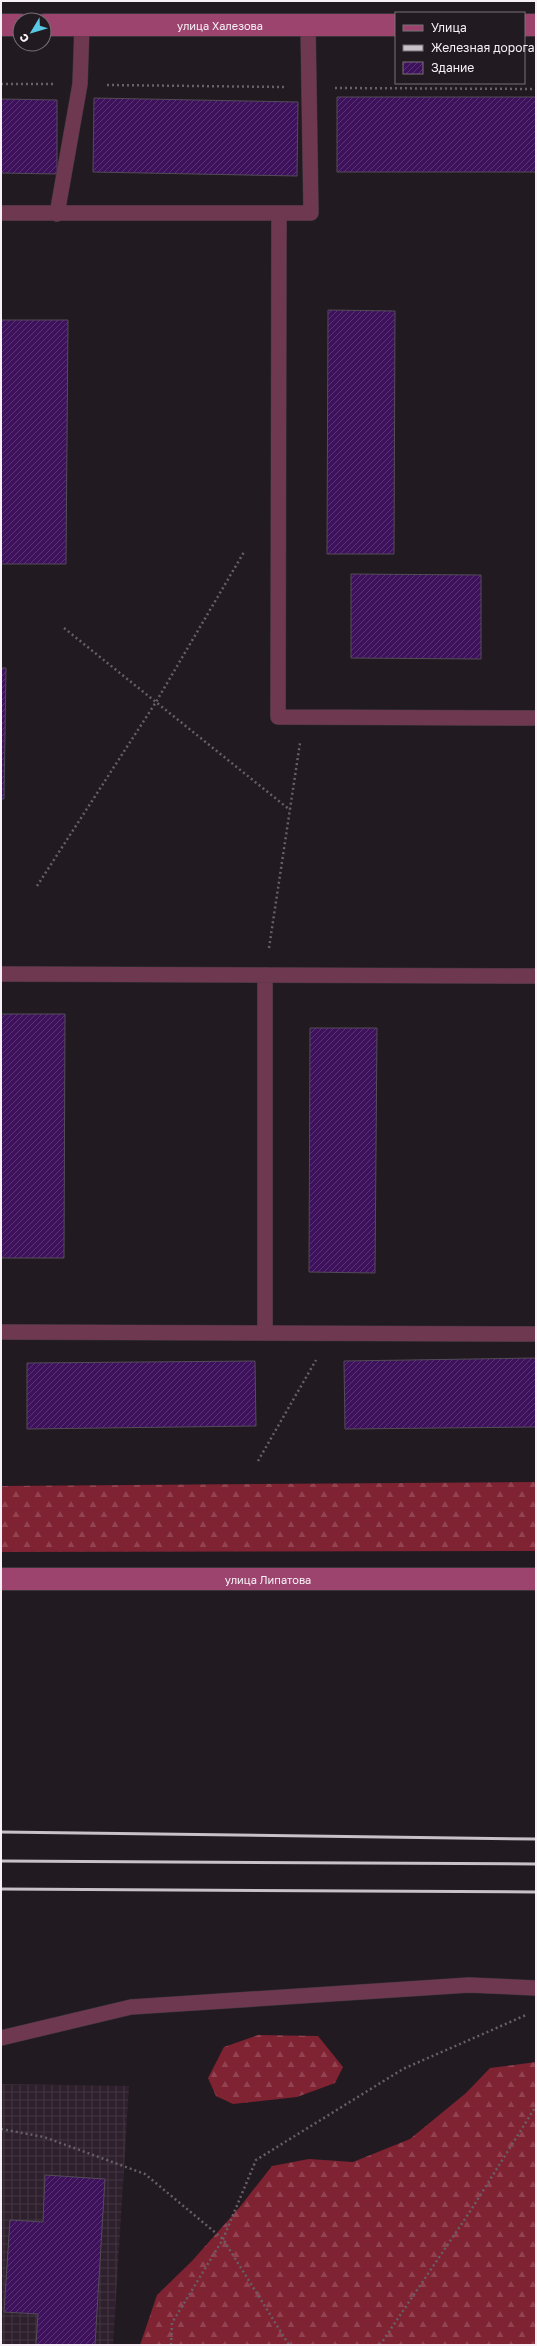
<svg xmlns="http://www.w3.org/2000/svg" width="537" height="2346" font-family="'Golos Text',sans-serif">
	<defs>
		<pattern id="industrial-grid" width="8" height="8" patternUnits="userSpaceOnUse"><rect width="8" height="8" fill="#2e212d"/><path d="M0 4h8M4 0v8" fill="none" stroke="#433742"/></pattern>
		<pattern id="forest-firs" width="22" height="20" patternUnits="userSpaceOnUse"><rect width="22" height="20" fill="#7f2232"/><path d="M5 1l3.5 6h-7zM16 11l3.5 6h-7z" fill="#924250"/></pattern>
		<pattern id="building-hatch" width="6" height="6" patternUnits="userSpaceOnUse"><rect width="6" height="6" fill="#3e115c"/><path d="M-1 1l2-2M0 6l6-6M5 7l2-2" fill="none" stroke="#5b3474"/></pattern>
	</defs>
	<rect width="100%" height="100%" fill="#221a21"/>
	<path fill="url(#industrial-grid)" d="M 1,2084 L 129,2086 L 113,2345 L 1,2345 Z"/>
	<path fill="url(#forest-firs)" d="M 536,1482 L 536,1551 L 1,1552 L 1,1486 Z
		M 258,2035 L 318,2036 L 343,2067 L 335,2083 L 297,2097 L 233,2104 L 216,2096 L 208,2078 L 224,2047 Z
		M 536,2062 L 536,2345 L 140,2345 L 157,2295 L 192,2261 L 239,2208 L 272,2166 L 309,2159 L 353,2162 L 410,2139 L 466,2093 L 490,2068 Z"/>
	<path fill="url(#building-hatch)" stroke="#524c57" d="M 337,97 L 536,97 L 536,172 L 337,172 Z
		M 94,98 L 298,102 L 297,176 L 93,172 Z
		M 1,99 L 57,100 L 57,174 L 1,173 Z
		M 328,310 L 395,311 L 394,554 L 327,554 Z
		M 1,320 L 68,320 L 66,564 L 1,564 Z
		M 351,574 L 481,575 L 481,659 L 351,658 Z
		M 1,668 L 6,668 L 4,799 L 1,799 Z
		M 1,1014 L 65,1014 L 64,1258 L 1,1258 Z
		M 310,1028 L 377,1028 L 375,1273 L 309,1272 Z
		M 536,1358 L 536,1427 L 345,1429 L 344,1361 Z
		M 255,1361 L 256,1426 L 27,1429 L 27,1363 Z
		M 45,2175 L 105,2179 L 95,2345 L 36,2345 L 38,2314 L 4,2312 L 10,2220 L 43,2222 Z"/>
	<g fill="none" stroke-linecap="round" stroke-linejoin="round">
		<defs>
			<path id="lane" d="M 1,213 L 311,213 L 308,25
				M 279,213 L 278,717 L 536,718
				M 57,214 L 80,84 L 82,25
				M 1,974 L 536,976
				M 1,1332 L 536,1334
				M 265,1333 L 265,975
				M 1,2038 L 131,2007 L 469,1985 L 536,1988"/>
			<g id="secondary">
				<path d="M 1,25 L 20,25"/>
				<path id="s1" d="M 44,25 L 396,25"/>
				<path d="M 524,25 L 536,25"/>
				<path id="s2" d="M 1,1579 L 536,1579"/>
			</g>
		</defs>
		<use href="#lane" stroke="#3c343b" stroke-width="16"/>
		<use href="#secondary" stroke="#3c343b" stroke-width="24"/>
		<path stroke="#676066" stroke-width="2.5" stroke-dasharray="2 3" stroke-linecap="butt" d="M 1,84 L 54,84
			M 107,85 L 284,87
			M 335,88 L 536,89
			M 64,628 L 290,810
			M 37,886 L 156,702 L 244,552
			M 269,948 L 300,743
			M 258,1461 L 316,1360
			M 1,2129 L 44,2137 L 145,2174 L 223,2239 L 289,2345
			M 171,2345 L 172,2323 L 223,2239 L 256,2160 L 403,2069 L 526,2015
			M 380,2345 L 471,2210 L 536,2106"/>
		<use href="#lane" stroke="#6e3851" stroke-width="15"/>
		<use href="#secondary" stroke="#9c446e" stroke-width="22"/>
		<path stroke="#c8c1c7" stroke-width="3" d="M 1,1832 L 536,1839
			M 1,1861 L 536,1864
			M 1,1889 L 536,1892"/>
	</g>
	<g text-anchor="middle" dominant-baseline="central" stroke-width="4" stroke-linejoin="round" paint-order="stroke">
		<g font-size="11" fill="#f7f0f6" stroke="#221a21">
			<text stroke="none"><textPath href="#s1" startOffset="176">улица Халезова</textPath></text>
			<text stroke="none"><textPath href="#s2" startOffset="267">улица Липатова</textPath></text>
		</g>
	</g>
	<rect width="537" height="2346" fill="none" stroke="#f7f0f6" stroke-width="4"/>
	<rect x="395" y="12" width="130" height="72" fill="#221a21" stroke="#777076"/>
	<rect x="403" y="25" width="20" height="6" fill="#9c446e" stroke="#777076"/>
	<text x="431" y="32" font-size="12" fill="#f7f0f6">Улица</text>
	<rect x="403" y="45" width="20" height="6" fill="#c8c1c7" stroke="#777076"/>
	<text x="431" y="52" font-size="12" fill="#f7f0f6">Железная дорога</text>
	<rect x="403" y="62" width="20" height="12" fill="url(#building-hatch)" stroke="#777076"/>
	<text x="431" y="72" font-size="12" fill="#f7f0f6">Здание</text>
	<g transform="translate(32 32) rotate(232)"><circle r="19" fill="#221a21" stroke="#777076"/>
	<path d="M0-3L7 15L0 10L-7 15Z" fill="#59c8e5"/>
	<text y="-6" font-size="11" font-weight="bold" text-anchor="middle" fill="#f7f0f6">С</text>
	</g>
</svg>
